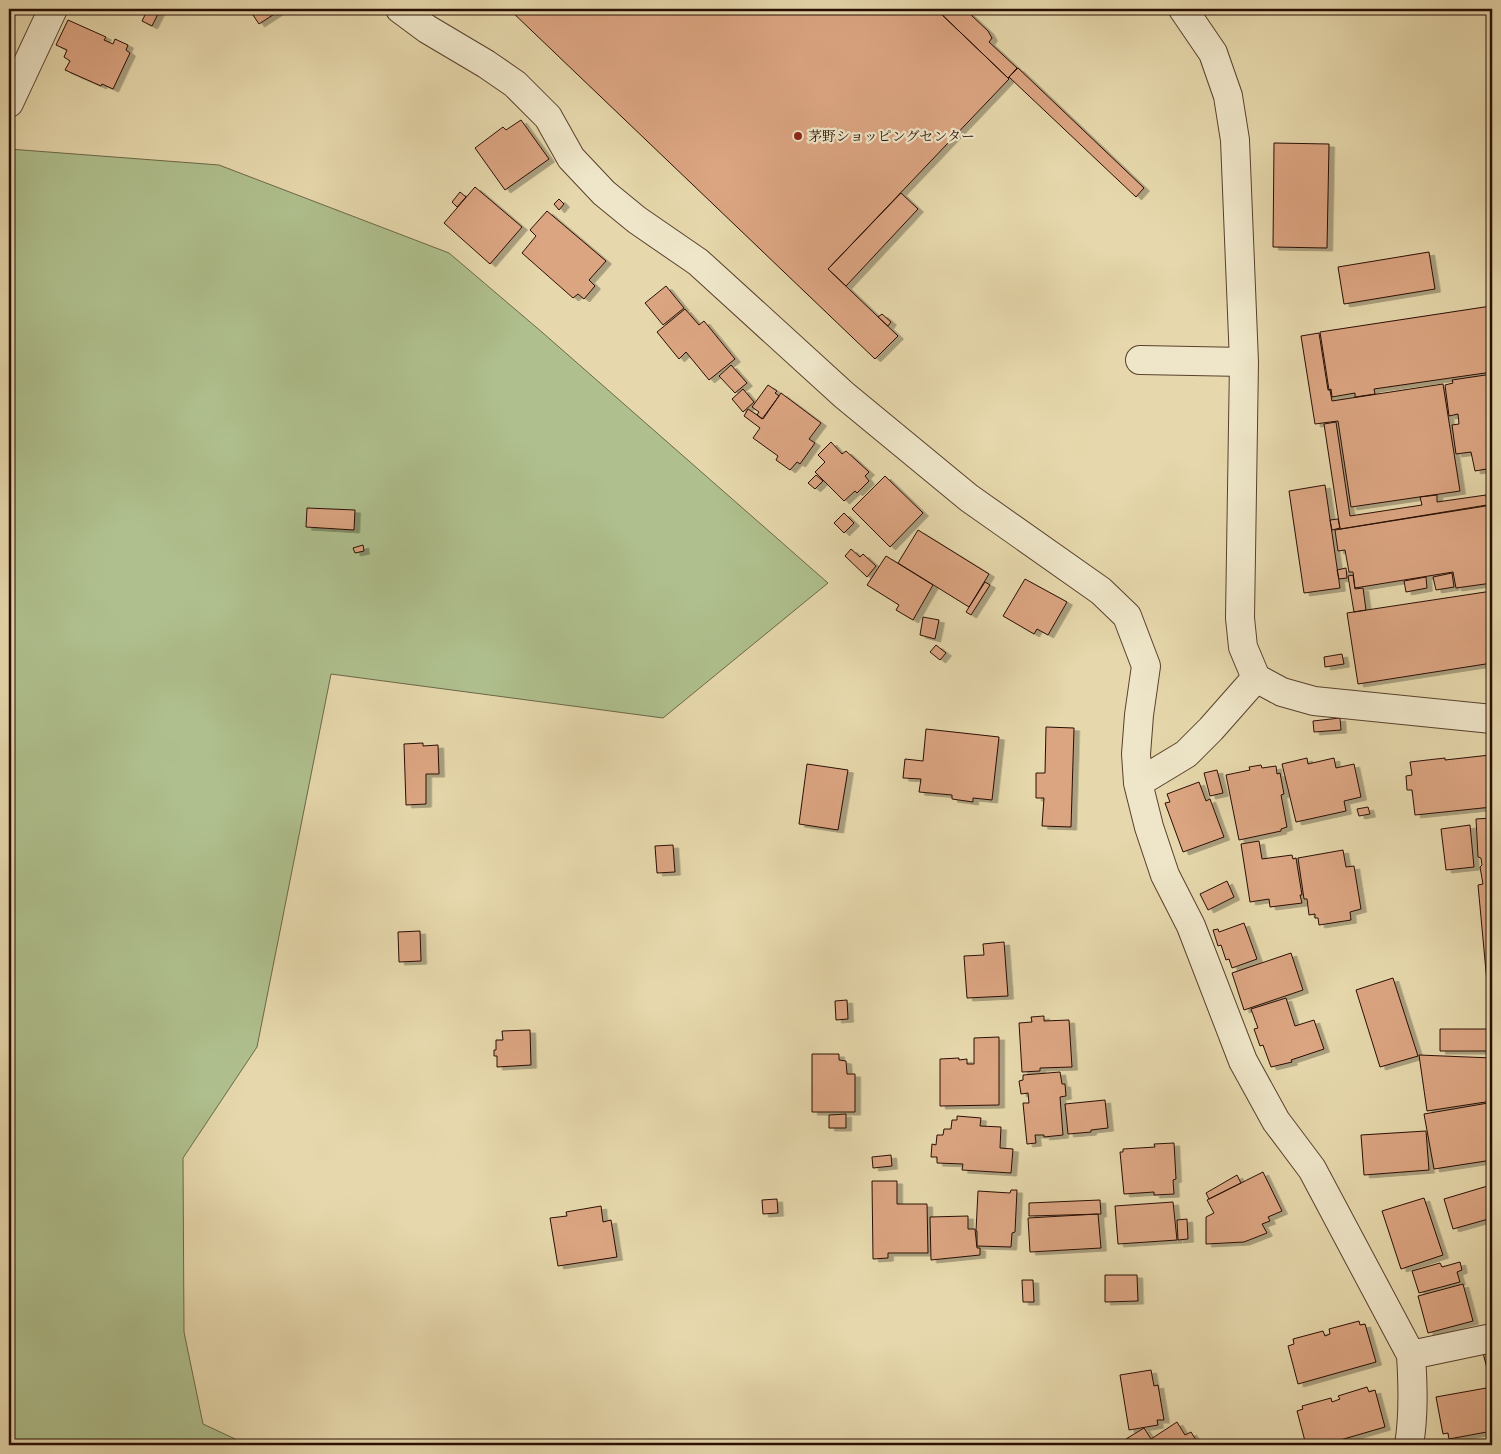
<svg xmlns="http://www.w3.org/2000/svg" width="1501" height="1454" font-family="'IM FELL French Canon','Noto Serif JP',serif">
	<defs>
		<filter id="shadow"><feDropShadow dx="5.5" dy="3" stdDeviation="0" flood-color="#0004"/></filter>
	</defs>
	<rect width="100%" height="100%" fill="#e6d8ac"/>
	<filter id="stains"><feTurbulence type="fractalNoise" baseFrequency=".004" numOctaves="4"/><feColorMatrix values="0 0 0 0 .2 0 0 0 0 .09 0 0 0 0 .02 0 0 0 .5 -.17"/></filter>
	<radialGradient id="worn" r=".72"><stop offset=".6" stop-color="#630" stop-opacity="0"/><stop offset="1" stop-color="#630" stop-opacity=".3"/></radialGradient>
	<path fill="#afc08e" stroke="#6c6748" d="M 9,149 L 219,165 L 449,253 L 543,333 L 828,583 L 663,718 L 331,674 L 257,1047 L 183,1158 L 184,1332 L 203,1424 L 248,1445 L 9,1445 Z"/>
	<path fill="#dca582" stroke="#290e03" filter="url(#shadow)" d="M 148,9 L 160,10 L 152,26 L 142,21 Z
		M 249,9 L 282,9 L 259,24 Z
		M 509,9 L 936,9 L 1009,79 L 828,269 L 898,336 L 875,359 Z
		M 936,9 L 954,9 L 958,13 L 962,9 L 970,14 L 988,31 L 992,38 L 989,42 L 1017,68 L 1008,78 Z
		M 68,20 L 106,37 L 104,40 L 113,44 L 115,39 L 128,45 L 126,50 L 130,53 L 113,89 L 102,84 L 101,86 L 65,70 L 70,61 L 64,57 L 67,50 L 56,45 Z
		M 1018,68 L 1144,188 L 1136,197 L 1009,77 Z
		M 521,120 L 549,159 L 505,190 L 475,148 L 503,127 L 506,130 Z
		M 1274,143 L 1329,144 L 1327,248 L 1273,247 Z
		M 475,187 L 522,227 L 490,264 L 444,223 Z
		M 460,192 L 466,197 L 457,207 L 452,202 Z
		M 901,193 L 918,209 L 846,286 L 828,269 Z
		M 559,199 L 564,204 L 559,210 L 554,204 Z
		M 547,211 L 606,261 L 589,280 L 595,286 L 584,299 L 578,294 L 573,298 L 522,253 L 536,236 L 530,230 Z
		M 1429,252 L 1435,289 L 1344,304 L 1338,267 Z
		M 666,286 L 684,308 L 663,325 L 645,303 Z
		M 1491,306 L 1492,372 L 1374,389 L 1375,394 L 1355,397 L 1355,393 L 1332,397 L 1331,389 L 1329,390 L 1320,332 Z
		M 685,309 L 699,325 L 704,321 L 735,359 L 709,380 L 686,352 L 679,359 L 657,332 Z
		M 882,314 L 891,322 L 888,326 L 878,317 Z
		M 1319,333 L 1328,390 L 1330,390 L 1332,401 L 1443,384 L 1460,491 L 1351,507 L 1338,421 L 1315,424 L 1301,336 Z
		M 731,365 L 747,383 L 735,393 L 719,376 Z
		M 1492,374 L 1492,468 L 1475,471 L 1471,452 L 1456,454 L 1452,425 L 1459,424 L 1458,414 L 1449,416 L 1445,385 L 1453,383 L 1452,380 Z
		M 768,385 L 777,391 L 775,393 L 779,396 L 762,419 L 757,415 L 759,412 L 752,407 Z
		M 743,389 L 754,402 L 743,412 L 732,399 Z
		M 781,393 L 821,423 L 809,439 L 815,443 L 800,464 L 797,462 L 790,470 L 776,460 L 778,456 L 753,438 L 760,428 L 744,416 L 748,409 L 763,419 Z
		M 1336,422 L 1350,516 L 1422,505 L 1420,497 L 1437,495 L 1437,502 L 1486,495 L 1487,505 L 1340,529 L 1324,424 Z
		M 831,442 L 842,454 L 846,451 L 869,472 L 865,476 L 869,481 L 857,493 L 855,491 L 844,501 L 815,472 L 825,462 L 818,455 Z
		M 816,475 L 823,481 L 815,489 L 808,483 Z
		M 885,476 L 923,513 L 890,547 L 852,509 Z
		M 1325,485 L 1340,588 L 1304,593 L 1289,491 Z
		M 1492,505 L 1492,583 L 1456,588 L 1453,572 L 1355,588 L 1353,572 L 1349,572 L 1345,550 L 1338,551 L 1335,530 Z
		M 307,508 L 355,510 L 354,530 L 306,527 Z
		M 844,513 L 854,523 L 844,533 L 834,523 Z
		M 1338,519 L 1340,528 L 1332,530 L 1330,520 Z
		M 918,530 L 989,574 L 969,607 L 898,563 Z
		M 363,545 L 364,551 L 355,553 L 353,548 Z
		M 851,549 L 860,557 L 863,554 L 876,566 L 867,577 L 845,556 Z
		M 886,556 L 933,585 L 913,620 L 896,610 L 899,605 L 867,585 Z
		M 1346,568 L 1347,578 L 1339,579 L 1337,570 Z
		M 1452,573 L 1454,587 L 1436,590 L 1433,577 Z
		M 1353,575 L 1355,589 L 1363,588 L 1366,610 L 1354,612 L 1348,576 Z
		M 1426,577 L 1427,588 L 1406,592 L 1404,581 Z
		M 1025,579 L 1067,602 L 1048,635 L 1037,629 L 1034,634 L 1003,616 Z
		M 985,582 L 990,585 L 971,615 L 966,612 Z
		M 1492,591 L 1492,663 L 1358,684 L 1347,613 Z
		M 923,617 L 939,620 L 935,639 L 920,635 Z
		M 936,645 L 946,653 L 940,660 L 930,652 Z
		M 1342,654 L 1344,664 L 1325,667 L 1324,657 Z
		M 1340,718 L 1341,730 L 1314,732 L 1313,721 Z
		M 1046,727 L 1074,728 L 1071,827 L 1042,826 L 1044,798 L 1036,798 L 1036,773 L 1045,773 Z
		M 926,729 L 999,737 L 992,800 L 973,798 L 973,802 L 952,799 L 952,795 L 919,792 L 921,779 L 903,778 L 905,759 L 923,761 Z
		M 423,743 L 423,746 L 438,745 L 439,774 L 426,774 L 426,804 L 406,805 L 404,744 Z
		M 1490,755 L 1492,773 L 1492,807 L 1415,815 L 1412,790 L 1407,790 L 1406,776 L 1412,775 L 1410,762 L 1445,758 L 1445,760 Z
		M 1307,758 L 1308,764 L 1334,758 L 1336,768 L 1354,764 L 1361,797 L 1344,801 L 1346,811 L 1296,822 L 1282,764 Z
		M 807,764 L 848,770 L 838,830 L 799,824 Z
		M 1261,765 L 1262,768 L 1276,766 L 1277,774 L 1280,773 L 1284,794 L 1281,795 L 1287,827 L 1281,829 L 1281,831 L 1239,840 L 1226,775 L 1250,770 L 1249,767 Z
		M 1217,770 L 1223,793 L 1210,796 L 1204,773 Z
		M 1199,782 L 1206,801 L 1210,799 L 1224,837 L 1183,852 L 1165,803 L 1170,802 L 1167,794 Z
		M 1368,807 L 1370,814 L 1359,816 L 1357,809 Z
		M 1492,818 L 1492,993 L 1488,993 L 1478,885 L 1483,884 L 1480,867 L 1482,865 L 1481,858 L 1478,857 L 1476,819 Z
		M 1470,825 L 1474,867 L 1446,870 L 1441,829 Z
		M 1259,841 L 1262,859 L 1292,855 L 1293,859 L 1296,858 L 1302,895 L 1300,895 L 1302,903 L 1270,907 L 1269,899 L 1250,902 L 1241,844 Z
		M 673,845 L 675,872 L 657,873 L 655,846 Z
		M 1343,850 L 1346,867 L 1354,866 L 1361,909 L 1350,912 L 1351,920 L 1319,925 L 1318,918 L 1315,918 L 1315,914 L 1309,915 L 1307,899 L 1304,899 L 1298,858 Z
		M 1227,881 L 1234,897 L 1208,910 L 1200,894 Z
		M 1244,923 L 1257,959 L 1232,968 L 1229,959 L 1226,960 L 1221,945 L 1218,946 L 1213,930 L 1218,929 L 1219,932 Z
		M 420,931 L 421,961 L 399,962 L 398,932 Z
		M 1004,942 L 1008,996 L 967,998 L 964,956 L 984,955 L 983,944 Z
		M 1291,953 L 1303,990 L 1244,1010 L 1232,973 Z
		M 1393,978 L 1418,1056 L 1380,1067 L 1356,990 Z
		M 1286,998 L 1295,1026 L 1314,1020 L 1324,1049 L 1291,1060 L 1292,1062 L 1271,1067 L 1263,1045 L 1260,1046 L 1254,1029 L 1258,1028 L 1251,1009 Z
		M 847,1000 L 848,1019 L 836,1020 L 835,1001 Z
		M 1044,1016 L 1044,1021 L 1069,1020 L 1072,1067 L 1040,1068 L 1040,1071 L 1022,1072 L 1019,1023 L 1032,1022 L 1031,1017 Z
		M 1440,1029 L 1492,1029 L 1492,1051 L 1440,1051 Z
		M 530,1030 L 531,1065 L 497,1067 L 497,1056 L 494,1056 L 494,1050 L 496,1050 L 496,1040 L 503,1040 L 502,1031 Z
		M 999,1037 L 999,1105 L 940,1106 L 940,1059 L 959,1058 L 959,1060 L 967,1059 L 967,1064 L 974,1064 L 974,1038 Z
		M 812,1054 L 839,1054 L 839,1060 L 846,1061 L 847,1074 L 855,1074 L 855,1112 L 812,1112 Z
		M 1419,1055 L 1492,1058 L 1492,1101 L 1427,1111 Z
		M 1060,1072 L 1062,1084 L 1065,1084 L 1066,1096 L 1060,1097 L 1063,1135 L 1044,1137 L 1044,1135 L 1035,1135 L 1036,1143 L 1027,1144 L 1023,1103 L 1029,1103 L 1028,1093 L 1021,1094 L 1019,1081 L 1023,1080 L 1023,1075 Z
		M 1105,1100 L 1108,1128 L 1091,1130 L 1091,1132 L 1068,1134 L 1065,1104 Z
		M 1488,1103 L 1492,1125 L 1492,1160 L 1434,1169 L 1424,1114 Z
		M 846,1114 L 846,1128 L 829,1128 L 829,1115 Z
		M 957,1116 L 981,1118 L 980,1126 L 1001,1127 L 1000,1148 L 1013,1149 L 1011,1173 L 962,1170 L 963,1164 L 937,1163 L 937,1157 L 931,1157 L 932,1144 L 936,1145 L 937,1135 L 943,1135 L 944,1129 L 951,1129 L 952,1120 L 957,1120 Z
		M 1426,1131 L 1429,1170 L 1364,1175 L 1361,1135 Z
		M 1174,1143 L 1176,1179 L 1173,1180 L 1174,1194 L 1154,1195 L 1154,1192 L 1124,1194 L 1120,1152 L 1123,1152 L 1123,1149 L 1155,1147 L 1154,1144 Z
		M 891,1155 L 892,1166 L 873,1168 L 872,1157 Z
		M 1263,1172 L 1282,1211 L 1268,1217 L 1270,1221 L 1262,1224 L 1267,1233 L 1244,1242 L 1206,1244 L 1206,1217 L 1214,1213 L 1207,1200 Z
		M 1237,1175 L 1241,1183 L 1209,1199 L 1206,1193 Z
		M 872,1181 L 897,1181 L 897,1204 L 927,1204 L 928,1253 L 888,1253 L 888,1258 L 873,1259 Z
		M 1491,1185 L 1492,1218 L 1453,1229 L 1444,1199 Z
		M 1011,1190 L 1017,1190 L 1015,1232 L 1012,1233 L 1011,1247 L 977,1246 L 977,1231 L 976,1231 L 978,1191 L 1010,1193 Z
		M 1424,1198 L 1443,1255 L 1401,1269 L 1382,1211 Z
		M 777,1199 L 778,1213 L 763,1214 L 762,1200 Z
		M 1100,1200 L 1101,1214 L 1029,1216 L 1029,1203 Z
		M 1173,1202 L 1177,1240 L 1118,1244 L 1115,1206 Z
		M 601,1206 L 603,1222 L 611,1220 L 617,1257 L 558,1266 L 550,1218 L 567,1216 L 566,1212 Z
		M 1098,1214 L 1101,1248 L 1030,1252 L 1028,1218 Z
		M 968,1216 L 968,1229 L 975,1229 L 977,1248 L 980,1248 L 980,1255 L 931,1260 L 930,1217 Z
		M 1187,1219 L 1188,1239 L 1178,1240 L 1177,1220 Z
		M 1460,1262 L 1462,1270 L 1457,1272 L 1460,1282 L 1419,1293 L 1412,1271 L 1440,1263 L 1442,1267 Z
		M 1105,1275 L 1137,1275 L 1138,1301 L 1105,1302 Z
		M 1022,1280 L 1033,1280 L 1034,1302 L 1023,1302 Z
		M 1463,1284 L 1473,1321 L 1428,1333 L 1418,1296 Z
		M 1359,1321 L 1360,1325 L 1365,1324 L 1376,1362 L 1298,1384 L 1288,1346 L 1294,1344 L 1293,1339 L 1323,1331 L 1325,1336 L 1330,1334 L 1329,1329 Z
		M 1492,1351 L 1492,1379 L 1490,1380 L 1483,1353 Z
		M 1151,1370 L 1154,1386 L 1158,1385 L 1164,1420 L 1157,1420 L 1158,1425 L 1129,1430 L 1120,1375 Z
		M 1367,1387 L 1369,1392 L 1375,1390 L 1385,1427 L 1323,1445 L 1306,1445 L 1297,1411 L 1303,1409 L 1302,1406 L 1331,1398 L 1332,1402 L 1340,1399 L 1338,1396 Z
		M 1492,1387 L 1492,1431 L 1449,1439 L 1448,1433 L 1443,1434 L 1436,1397 Z
		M 1177,1422 L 1185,1435 L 1191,1432 L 1199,1445 L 1130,1445 L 1126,1439 L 1144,1428 L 1151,1439 Z"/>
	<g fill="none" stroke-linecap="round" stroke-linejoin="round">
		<defs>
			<path id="minor" d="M 400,9 L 427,29 L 486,64 L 515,84 L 548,117 L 571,158 L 604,193 L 637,220 L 698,262 L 844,395 L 969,498 L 1101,591 L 1127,616 L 1146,666 L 1139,715 L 1136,754 L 1138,783 L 1149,827 L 1165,875 L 1191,926 L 1243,1061 L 1276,1121 L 1312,1169 L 1411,1355 C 1413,1386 1414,1415 1409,1445
				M 1183,9 L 1213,53 L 1228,96 L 1235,140 L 1244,362 L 1240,618 L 1243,647 L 1256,678 L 1282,692 L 1314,701 L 1492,719
				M 9,103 L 53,9
				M 1140,360 L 1244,362
				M 1138,783 L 1186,754 L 1211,729 L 1256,678
				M 1411,1355 L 1492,1338"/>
		</defs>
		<use href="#minor" stroke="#58402d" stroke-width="30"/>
		<use href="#minor" stroke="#efe6c9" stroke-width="28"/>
	</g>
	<circle fill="#8f2418" stroke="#efe6c9" stroke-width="2" cx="798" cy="136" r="5"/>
	<g text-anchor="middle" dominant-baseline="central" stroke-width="4.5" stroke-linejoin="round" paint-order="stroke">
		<g font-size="14" fill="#290e03" stroke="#efe6c9" text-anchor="start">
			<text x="808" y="136">茅野ショッピングセンター</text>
		</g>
	</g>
	<rect width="1501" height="1454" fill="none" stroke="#e6d8ac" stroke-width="30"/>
	<rect x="10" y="10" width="1481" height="1434" fill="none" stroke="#290e03" stroke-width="2.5"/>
	<rect x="15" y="15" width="1471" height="1424" fill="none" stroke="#290e03"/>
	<rect width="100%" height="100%" filter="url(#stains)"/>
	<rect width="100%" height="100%" fill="url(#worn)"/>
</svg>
